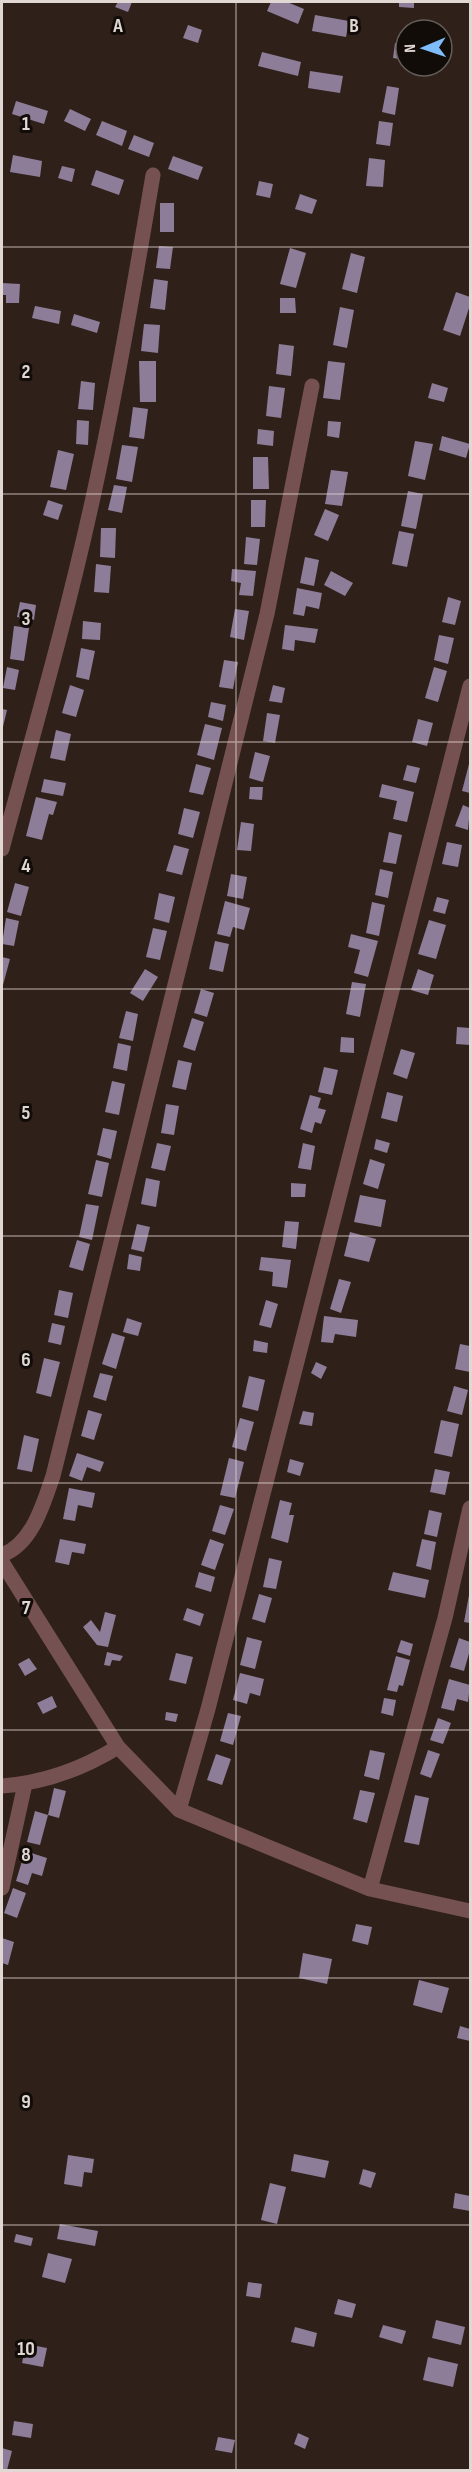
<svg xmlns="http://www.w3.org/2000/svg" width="472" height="2472" font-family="'Sofia Sans Condensed',sans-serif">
	<rect width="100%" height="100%" fill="#2f211a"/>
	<path fill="#8d7d98" d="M 118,2 L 132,2 L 128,12 L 115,7 Z
		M 271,2 L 287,2 L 304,9 L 298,24 L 267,11 Z
		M 399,2 L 414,2 L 414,8 L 399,7 Z
		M 315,15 L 349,21 L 346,37 L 312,31 Z
		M 188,25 L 202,30 L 198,43 L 183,38 Z
		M 395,43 L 406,44 L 406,60 L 393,58 Z
		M 262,52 L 301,62 L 298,76 L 258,66 Z
		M 310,71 L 343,76 L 340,93 L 308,88 Z
		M 387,86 L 399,88 L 395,115 L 382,112 Z
		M 16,101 L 48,111 L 44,124 L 12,114 Z
		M 70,109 L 91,119 L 85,131 L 64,121 Z
		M 102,121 L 127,131 L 122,146 L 96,135 Z
		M 379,121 L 393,123 L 390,146 L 376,144 Z
		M 134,135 L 154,143 L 149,157 L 128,149 Z
		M 13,155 L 42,161 L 40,177 L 10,172 Z
		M 173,156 L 203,167 L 198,180 L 168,169 Z
		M 369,158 L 385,160 L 383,187 L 366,186 Z
		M 62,166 L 75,169 L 72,182 L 58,178 Z
		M 96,170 L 124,180 L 119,195 L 91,185 Z
		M 259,181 L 273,184 L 270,198 L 256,195 Z
		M 300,194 L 317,200 L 312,214 L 295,209 Z
		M 160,203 L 174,203 L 174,232 L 160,232 Z
		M 159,246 L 173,247 L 170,269 L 156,268 Z
		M 290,248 L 306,253 L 296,288 L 280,284 Z
		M 351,253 L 365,257 L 357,293 L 342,289 Z
		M 154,279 L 168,281 L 165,310 L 150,308 Z
		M 2,283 L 20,284 L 19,303 L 6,303 L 6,295 L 2,295 Z
		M 456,292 L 470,297 L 470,305 L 460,336 L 443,330 Z
		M 280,298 L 295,298 L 296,313 L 280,313 Z
		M 35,306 L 61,311 L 59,324 L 32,318 Z
		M 340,307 L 354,310 L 347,348 L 333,345 Z
		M 74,314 L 100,322 L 97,333 L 71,325 Z
		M 144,324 L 160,325 L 158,353 L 141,351 Z
		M 279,344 L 294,346 L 291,376 L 276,374 Z
		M 139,361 L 156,361 L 156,402 L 140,402 Z
		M 328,361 L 345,363 L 340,400 L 323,398 Z
		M 81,381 L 95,383 L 93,410 L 78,409 Z
		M 432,383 L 448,388 L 444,402 L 428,398 Z
		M 269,386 L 285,388 L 281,418 L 266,416 Z
		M 133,407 L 148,409 L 144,439 L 129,437 Z
		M 77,420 L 89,421 L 88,445 L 76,444 Z
		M 328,421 L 341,422 L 339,438 L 327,436 Z
		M 258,429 L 274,431 L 273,446 L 257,444 Z
		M 442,436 L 470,444 L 466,458 L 439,450 Z
		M 415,441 L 433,444 L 425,480 L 408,476 Z
		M 122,445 L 138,447 L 132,482 L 116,479 Z
		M 58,450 L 74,454 L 66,490 L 50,487 Z
		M 253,457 L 268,457 L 269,489 L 253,489 Z
		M 331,470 L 348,472 L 342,506 L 325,504 Z
		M 114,485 L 127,487 L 122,513 L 108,510 Z
		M 408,491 L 423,494 L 416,529 L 401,526 Z
		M 48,500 L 63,505 L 58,520 L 43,515 Z
		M 251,500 L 266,500 L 265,527 L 251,527 Z
		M 325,509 L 339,515 L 328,541 L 314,535 Z
		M 101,528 L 116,528 L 115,558 L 100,557 Z
		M 399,531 L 414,534 L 407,567 L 392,564 Z
		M 246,537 L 260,539 L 257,565 L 244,564 Z
		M 305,557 L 319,560 L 314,586 L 300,583 Z
		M 96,564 L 111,566 L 109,593 L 94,592 Z
		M 232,569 L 256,571 L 253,596 L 239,595 L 241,583 L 231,581 Z
		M 331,571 L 353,583 L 345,596 L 324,585 Z
		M 297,588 L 322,593 L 319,609 L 306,606 L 304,616 L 293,614 Z
		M 448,597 L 461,601 L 455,625 L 442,622 Z
		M 20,602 L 36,605 L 34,620 L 17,617 Z
		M 235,609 L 249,611 L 244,640 L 230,637 Z
		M 83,621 L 101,623 L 100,640 L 82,639 Z
		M 285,625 L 318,629 L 315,643 L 295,640 L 294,651 L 282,649 Z
		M 14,626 L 29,628 L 24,661 L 10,659 Z
		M 439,635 L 454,638 L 448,664 L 434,660 Z
		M 81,648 L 95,651 L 89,680 L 76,677 Z
		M 224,660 L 238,662 L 233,689 L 219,687 Z
		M 7,667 L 19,670 L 15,690 L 3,688 Z
		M 434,667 L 447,671 L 438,702 L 425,698 Z
		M 70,685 L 84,690 L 76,717 L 62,713 Z
		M 273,685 L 285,688 L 282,703 L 269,701 Z
		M 211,702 L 226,705 L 223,721 L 208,717 Z
		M 2,709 L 7,710 L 2,731 Z
		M 267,713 L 280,715 L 275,743 L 263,741 Z
		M 418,719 L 433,723 L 427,746 L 412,742 Z
		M 205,724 L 222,728 L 214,760 L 197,755 Z
		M 56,730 L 71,734 L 65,761 L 50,758 Z
		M 255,752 L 270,756 L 263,782 L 249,778 Z
		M 470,760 L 470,793 L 462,791 Z
		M 196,764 L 211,768 L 203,795 L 189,792 Z
		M 407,765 L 420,768 L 416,783 L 403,780 Z
		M 44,779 L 66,783 L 63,796 L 41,792 Z
		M 382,784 L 414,792 L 407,822 L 393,819 L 397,801 L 379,797 Z
		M 250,787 L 263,787 L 262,800 L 249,799 Z
		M 36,797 L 57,802 L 53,815 L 49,814 L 42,840 L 26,836 Z
		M 463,805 L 470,808 L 468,830 L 455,826 Z
		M 184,808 L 200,812 L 193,838 L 178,834 Z
		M 241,822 L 254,824 L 251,851 L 237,850 Z
		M 389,832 L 402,835 L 396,864 L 383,862 Z
		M 447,842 L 462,845 L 458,867 L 442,864 Z
		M 174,845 L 189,849 L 182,875 L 166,871 Z
		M 380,869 L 393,872 L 388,898 L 375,895 Z
		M 231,874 L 247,877 L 243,899 L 227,896 Z
		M 15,883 L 29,887 L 21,916 L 7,912 Z
		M 159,893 L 175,897 L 169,923 L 154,919 Z
		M 437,897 L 449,900 L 445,914 L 433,911 Z
		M 225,901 L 250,908 L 244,930 L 233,927 L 230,937 L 217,934 Z
		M 372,902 L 385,905 L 379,936 L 366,933 Z
		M 6,918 L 19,921 L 14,946 L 2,944 Z
		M 429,920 L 446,925 L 436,959 L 418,954 Z
		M 153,928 L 167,931 L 160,960 L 146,957 Z
		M 351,934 L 378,941 L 368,977 L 354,973 L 360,950 L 348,947 Z
		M 215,941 L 229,944 L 223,972 L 209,969 Z
		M 2,957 L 10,959 L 3,985 L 2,985 Z
		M 145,969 L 158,977 L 143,1001 L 130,993 Z
		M 418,969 L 434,975 L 428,995 L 411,990 Z
		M 352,982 L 366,984 L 360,1017 L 346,1014 Z
		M 201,989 L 214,993 L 207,1017 L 194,1013 Z
		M 126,1011 L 138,1014 L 133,1041 L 119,1038 Z
		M 192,1018 L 204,1022 L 195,1051 L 183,1047 Z
		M 457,1027 L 470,1028 L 470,1045 L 456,1044 Z
		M 341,1037 L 354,1038 L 354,1053 L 340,1052 Z
		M 118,1043 L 131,1046 L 127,1071 L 113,1068 Z
		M 401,1049 L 415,1053 L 407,1079 L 393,1074 Z
		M 178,1060 L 192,1063 L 186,1090 L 172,1087 Z
		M 324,1067 L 338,1070 L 332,1095 L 318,1092 Z
		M 112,1081 L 125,1084 L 119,1115 L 105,1112 Z
		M 387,1092 L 403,1096 L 397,1122 L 381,1118 Z
		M 310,1095 L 321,1098 L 318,1108 L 326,1110 L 321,1124 L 315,1122 L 312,1133 L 300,1129 Z
		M 166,1104 L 179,1106 L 174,1135 L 161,1133 Z
		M 103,1128 L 117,1131 L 111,1159 L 97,1155 Z
		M 376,1139 L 390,1143 L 387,1153 L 374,1149 Z
		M 157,1143 L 171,1146 L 165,1171 L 151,1168 Z
		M 303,1143 L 315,1146 L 311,1170 L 298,1168 Z
		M 370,1159 L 385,1164 L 378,1189 L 363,1184 Z
		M 96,1160 L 109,1163 L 102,1197 L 88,1194 Z
		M 146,1178 L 160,1181 L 156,1207 L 141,1204 Z
		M 291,1183 L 306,1184 L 305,1197 L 291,1197 Z
		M 360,1195 L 386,1200 L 381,1227 L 354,1222 Z
		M 86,1204 L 99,1206 L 92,1240 L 79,1237 Z
		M 285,1221 L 299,1222 L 296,1249 L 282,1247 Z
		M 137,1224 L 150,1227 L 144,1252 L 131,1249 Z
		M 350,1232 L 376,1239 L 369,1262 L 344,1256 Z
		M 77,1240 L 90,1244 L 83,1271 L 69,1267 Z
		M 129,1254 L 142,1257 L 140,1271 L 127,1269 Z
		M 261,1257 L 291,1260 L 287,1288 L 272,1286 L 273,1272 L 259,1270 Z
		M 339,1279 L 351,1282 L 341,1313 L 330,1309 Z
		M 59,1290 L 73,1293 L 68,1318 L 54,1315 Z
		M 266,1300 L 278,1304 L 271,1328 L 259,1325 Z
		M 324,1316 L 358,1320 L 356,1337 L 335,1334 L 333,1343 L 321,1342 Z
		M 127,1318 L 142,1323 L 138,1336 L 123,1332 Z
		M 52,1323 L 65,1326 L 61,1345 L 48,1342 Z
		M 112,1333 L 125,1337 L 116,1369 L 102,1364 Z
		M 254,1340 L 268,1343 L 267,1353 L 253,1351 Z
		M 460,1344 L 470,1346 L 470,1372 L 455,1369 Z
		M 44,1358 L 60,1362 L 51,1397 L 36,1393 Z
		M 316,1362 L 327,1367 L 321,1379 L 311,1373 Z
		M 100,1373 L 113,1376 L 106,1401 L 93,1397 Z
		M 249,1376 L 265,1380 L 258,1411 L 242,1407 Z
		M 454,1386 L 468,1390 L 462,1415 L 447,1411 Z
		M 88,1410 L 102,1414 L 94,1440 L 81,1436 Z
		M 303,1411 L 314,1413 L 312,1426 L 299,1424 Z
		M 240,1418 L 254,1422 L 246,1451 L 232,1447 Z
		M 441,1420 L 459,1424 L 452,1457 L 434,1453 Z
		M 24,1435 L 39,1439 L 32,1472 L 17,1469 Z
		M 77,1453 L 104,1462 L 100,1472 L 87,1467 L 82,1481 L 69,1476 Z
		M 229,1458 L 244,1462 L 235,1498 L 220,1495 Z
		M 290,1459 L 304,1463 L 300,1476 L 287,1472 Z
		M 435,1469 L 450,1472 L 445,1495 L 430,1492 Z
		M 69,1488 L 95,1493 L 92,1508 L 78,1505 L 75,1521 L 63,1519 Z
		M 280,1500 L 292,1503 L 289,1515 L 294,1515 L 288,1543 L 271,1538 Z
		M 220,1505 L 234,1509 L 225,1535 L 212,1531 Z
		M 429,1510 L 442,1513 L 437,1537 L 424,1534 Z
		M 60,1539 L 86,1544 L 84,1554 L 72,1552 L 69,1565 L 55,1562 Z
		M 210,1539 L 224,1544 L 215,1570 L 201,1565 Z
		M 422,1539 L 436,1542 L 431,1570 L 416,1566 Z
		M 269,1558 L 282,1561 L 276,1589 L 263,1587 Z
		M 199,1572 L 215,1577 L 211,1592 L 195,1587 Z
		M 393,1572 L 429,1580 L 425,1598 L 388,1590 Z
		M 259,1594 L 272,1598 L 265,1623 L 252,1619 Z
		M 469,1595 L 470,1595 L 470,1623 L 464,1622 Z
		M 187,1608 L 204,1614 L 200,1626 L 183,1620 Z
		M 105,1612 L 116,1615 L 108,1647 L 97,1645 L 83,1627 L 91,1620 L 100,1632 Z
		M 247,1637 L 262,1641 L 255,1669 L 240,1665 Z
		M 459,1638 L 470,1642 L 470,1650 L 464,1671 L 450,1667 Z
		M 401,1640 L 413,1644 L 410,1656 L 397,1652 Z
		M 107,1652 L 123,1656 L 120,1661 L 112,1660 L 110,1666 L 104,1665 Z
		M 176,1653 L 193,1657 L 186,1684 L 169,1680 Z
		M 396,1656 L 410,1660 L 403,1686 L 399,1685 L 397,1692 L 387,1690 Z
		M 29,1658 L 37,1669 L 25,1676 L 18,1664 Z
		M 240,1673 L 264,1679 L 260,1696 L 250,1693 L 247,1704 L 233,1700 Z
		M 449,1679 L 470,1685 L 468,1702 L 457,1699 L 454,1711 L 441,1708 Z
		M 52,1696 L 57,1707 L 43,1714 L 37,1703 Z
		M 384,1698 L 396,1700 L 393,1716 L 381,1713 Z
		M 166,1712 L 178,1714 L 176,1722 L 165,1720 Z
		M 228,1713 L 241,1716 L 233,1745 L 220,1741 Z
		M 438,1718 L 451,1723 L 443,1744 L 430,1740 Z
		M 370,1750 L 385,1753 L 379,1780 L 364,1776 Z
		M 428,1750 L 440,1754 L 431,1778 L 420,1774 Z
		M 216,1754 L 231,1759 L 222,1785 L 207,1780 Z
		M 54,1788 L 66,1791 L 59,1818 L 48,1815 L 40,1845 L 27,1842 L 35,1811 L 48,1815 Z
		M 360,1790 L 375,1793 L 367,1823 L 353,1819 Z
		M 415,1795 L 429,1798 L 419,1845 L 404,1842 Z
		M 25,1851 L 47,1858 L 42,1876 L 32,1873 L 28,1885 L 16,1881 Z
		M 13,1888 L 26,1893 L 17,1918 L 4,1913 Z
		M 356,1924 L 372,1927 L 368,1945 L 352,1941 Z
		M 2,1938 L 14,1942 L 8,1965 L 2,1963 Z
		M 303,1953 L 332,1959 L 327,1984 L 299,1978 Z
		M 419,1980 L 449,1988 L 442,2013 L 413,2005 Z
		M 460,2026 L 470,2029 L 470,2041 L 457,2038 Z
		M 294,2154 L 329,2161 L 325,2178 L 291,2171 Z
		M 68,2155 L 94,2159 L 92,2173 L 84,2172 L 82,2187 L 64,2184 Z
		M 363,2169 L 376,2173 L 371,2188 L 359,2184 Z
		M 270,2183 L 286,2187 L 277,2224 L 261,2220 Z
		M 455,2193 L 470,2196 L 470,2211 L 453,2208 Z
		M 60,2224 L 98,2231 L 95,2246 L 57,2239 Z
		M 16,2234 L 33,2238 L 31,2246 L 14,2242 Z
		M 48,2253 L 72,2259 L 65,2283 L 42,2277 Z
		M 248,2282 L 262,2284 L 260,2298 L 246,2296 Z
		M 338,2299 L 356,2304 L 352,2318 L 334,2314 Z
		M 436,2320 L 465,2327 L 461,2345 L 432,2338 Z
		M 383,2325 L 406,2331 L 402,2344 L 379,2337 Z
		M 295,2327 L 317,2333 L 314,2347 L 291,2342 Z
		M 26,2344 L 47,2348 L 43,2367 L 22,2363 Z
		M 428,2357 L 458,2364 L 453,2387 L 423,2380 Z
		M 14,2421 L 33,2424 L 31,2438 L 12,2435 Z
		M 298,2433 L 309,2438 L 305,2449 L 294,2444 Z
		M 218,2437 L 235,2440 L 232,2453 L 215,2450 Z
		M 2,2448 L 12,2451 L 7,2470 L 2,2470 Z"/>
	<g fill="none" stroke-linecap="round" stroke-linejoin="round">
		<path stroke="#755251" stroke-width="15" d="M 2,849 C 34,731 68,613 94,493 C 117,387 135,281 153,175
			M 2,1555 C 32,1544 43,1505 53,1476 L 267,614 L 312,386
			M 2,1562 L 118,1747 L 179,1810 L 370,1889 L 470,1911
			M 2,1786 C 44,1783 82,1769 118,1747
			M 179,1810 L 208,1709 L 470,686
			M 2,1888 L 25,1784
			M 370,1889 L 445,1618 L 470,1508"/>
	</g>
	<path fill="none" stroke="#e1d7d3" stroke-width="1.5" stroke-opacity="0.55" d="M 236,2 L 236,2470M 2,247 L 470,247M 2,494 L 470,494M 2,742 L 470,742M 2,989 L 470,989M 2,1236 L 470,1236M 2,1483 L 470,1483M 2,1730 L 470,1730M 2,1978 L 470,1978M 2,2225 L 470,2225"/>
	<g font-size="20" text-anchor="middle" font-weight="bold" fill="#e1d7d3" stroke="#120c09" stroke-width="6" stroke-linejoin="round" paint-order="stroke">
		<text x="118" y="32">A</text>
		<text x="354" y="32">B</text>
		<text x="26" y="130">1</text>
		<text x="26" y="378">2</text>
		<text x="26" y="625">3</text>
		<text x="26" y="872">4</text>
		<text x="26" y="1119">5</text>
		<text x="26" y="1366">6</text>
		<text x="26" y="1614">7</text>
		<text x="26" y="1861">8</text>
		<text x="26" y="2108">9</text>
		<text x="26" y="2355">10</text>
	</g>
	<rect width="472" height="2472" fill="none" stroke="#e1d7d3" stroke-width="6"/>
	<g transform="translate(424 48) rotate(268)"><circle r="28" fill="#120c09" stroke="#655d5a" stroke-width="1.5"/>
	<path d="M0-4.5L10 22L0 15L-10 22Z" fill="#7ebdf9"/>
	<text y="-9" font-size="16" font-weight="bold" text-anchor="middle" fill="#e1d7d3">N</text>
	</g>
</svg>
